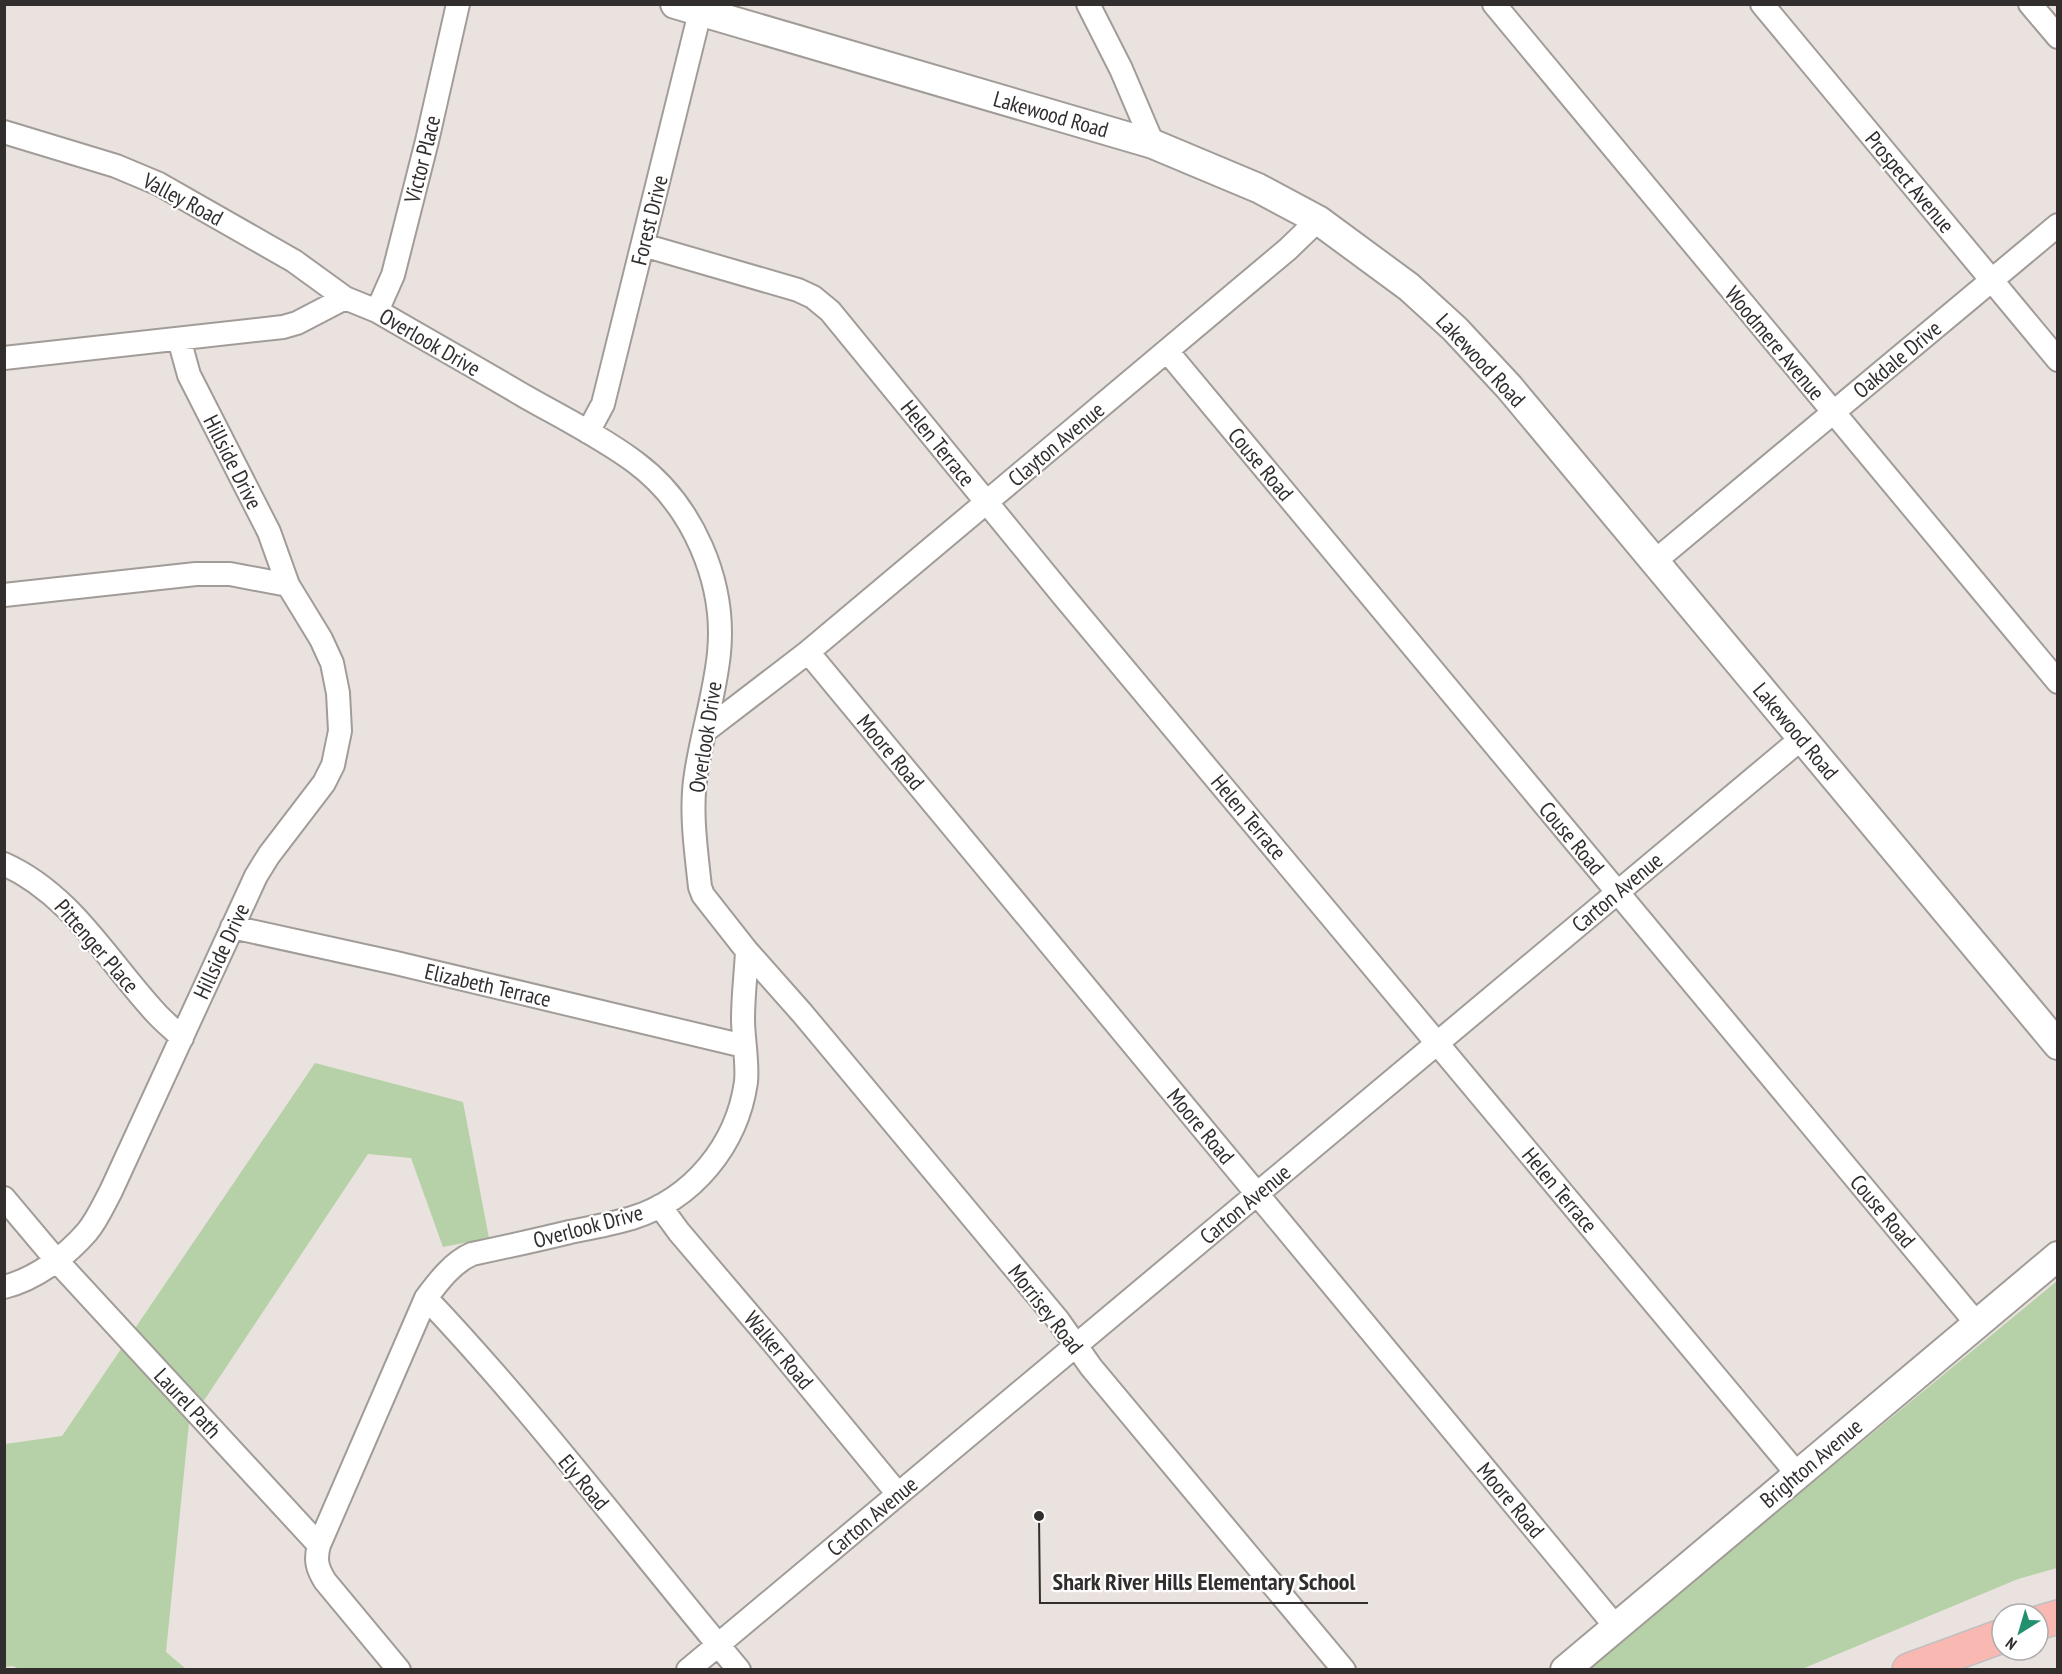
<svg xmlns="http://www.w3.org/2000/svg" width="2062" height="1674" font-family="'PT Sans Narrow',sans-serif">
	<rect width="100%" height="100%" fill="#e9e2de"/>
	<path fill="#b6d1a7" d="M 315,1063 L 463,1102 L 489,1238 L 443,1247 L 411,1158 L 368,1154 L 189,1423 L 166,1652 L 186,1669 L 21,1670 L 13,1666 L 5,1667 L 5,1444 L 62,1436 Z
		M 2057,1281 L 2057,1568 L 2018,1579 L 1802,1669 L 1585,1670 Z"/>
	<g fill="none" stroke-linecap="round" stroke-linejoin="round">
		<defs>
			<path id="minor" d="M 1088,4 L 1121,69 L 1153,144
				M 1494,4 L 2058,682
				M 1762,4 L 2058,360
				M 2030,4 L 2058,37
				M 4,132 L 116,166 L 159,184 L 294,261 L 345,298
				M 643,245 L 798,290 L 813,297 L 830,311 L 1065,598 L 1798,1475
				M 377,311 L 393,275 L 427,141 L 458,4
				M 1167,351 L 1977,1324
				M 4,358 L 283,327 L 297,323 L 345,298 L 377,311 C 427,340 477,368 526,397 C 563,418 601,437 635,462 C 693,505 726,582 719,653 C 715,694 702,733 696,774 C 690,810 696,850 700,887 L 703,895 L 747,951 C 746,973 743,996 743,1019 C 743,1039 748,1062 746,1082 C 737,1145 693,1199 632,1218 C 612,1224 590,1228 570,1232 C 537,1240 505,1247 472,1254 C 453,1262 438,1282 426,1298 L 319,1545 C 315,1560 317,1568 325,1581 L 399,1670
				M 588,432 L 603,404 L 702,4
				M 1655,561 L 2058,225
				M 4,595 L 196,574 L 230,574 L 288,585
				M 808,652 L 1616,1627
				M 705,731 L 808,652 L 1288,249 L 1318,220
				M 4,864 C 71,894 107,960 155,1012 C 163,1021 173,1029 182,1038
				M 232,927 L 396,963 L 744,1046
				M 747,951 L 802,1013 L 1058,1320 L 1091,1367 L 1344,1670
				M 4,1198 L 57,1261 L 319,1545
				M 660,1206 L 679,1232 L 776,1346 L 898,1494
				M 4,1287 C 36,1279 66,1256 87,1232 C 97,1220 104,1204 111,1191 L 256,876 L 269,855 L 324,783 L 333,765 L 340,731 L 338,693 L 332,663 L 321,639 L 288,585 L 269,532 L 189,375 L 179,339
				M 426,1298 C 537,1415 635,1546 739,1670
				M 688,1670 L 1802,738"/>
			<path id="tertiary" d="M 675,4 L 1153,144 L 1258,188 L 1318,220 L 1409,287 L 1455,329 L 1509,387 L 2058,1045
				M 1565,1670 L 2058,1256"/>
			<path id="motorway" d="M 2038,1623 L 2058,1617
				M 1909,1670 L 2002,1636"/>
		</defs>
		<use href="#minor" stroke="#a29c98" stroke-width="26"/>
		<use href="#tertiary" stroke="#a29c98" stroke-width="32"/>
		<use href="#motorway" stroke="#c1c0c0" stroke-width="36"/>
		<use href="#minor" stroke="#fff" stroke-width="22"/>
		<use href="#tertiary" stroke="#fff" stroke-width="28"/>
		<use href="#motorway" stroke="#f9b8b1" stroke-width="33"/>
	</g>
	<g text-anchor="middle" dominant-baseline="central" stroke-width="4.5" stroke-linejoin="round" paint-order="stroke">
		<g font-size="22" fill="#312e2d" stroke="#fff">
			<text transform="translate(1051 114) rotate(16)">Lakewood Road</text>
			<text transform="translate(422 159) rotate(-76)">Victor Place</text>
			<text transform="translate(1910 182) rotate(50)">Prospect Avenue</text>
			<text transform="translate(183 199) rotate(28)">Valley Road</text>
			<text transform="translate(649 220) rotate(-76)">Forest Drive</text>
			<text transform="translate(430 342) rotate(30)">Overlook Drive</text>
			<text transform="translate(1775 343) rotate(50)">Woodmere Avenue</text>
			<text transform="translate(1897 359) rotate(-40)">Oakdale Drive</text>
			<text transform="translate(1481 360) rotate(47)">Lakewood Road</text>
			<text transform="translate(938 443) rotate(51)">Helen Terrace</text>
			<text transform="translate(1056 444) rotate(-40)">Clayton Avenue</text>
			<text transform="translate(233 462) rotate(63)">Hillside Drive</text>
			<text transform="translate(1261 464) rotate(50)">Couse Road</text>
			<text transform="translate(1796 731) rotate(50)">Lakewood Road</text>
			<text transform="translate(705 737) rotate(-81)">Overlook Drive</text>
			<text transform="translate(891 752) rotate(50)">Moore Road</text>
			<text transform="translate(1249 817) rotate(50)">Helen Terrace</text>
			<text transform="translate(1572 838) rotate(50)">Couse Road</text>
			<text transform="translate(1617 892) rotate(-40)">Carton Avenue</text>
			<text transform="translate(97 946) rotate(49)">Pittenger Place</text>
			<text transform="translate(221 951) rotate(-65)">Hillside Drive</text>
			<text transform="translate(488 985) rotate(13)">Elizabeth Terrace</text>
			<text transform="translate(1201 1126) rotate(50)">Moore Road</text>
			<text transform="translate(1560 1190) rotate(50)">Helen Terrace</text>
			<text transform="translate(1245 1204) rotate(-40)">Carton Avenue</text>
			<text transform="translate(1883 1211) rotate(50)">Couse Road</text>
			<text transform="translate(588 1226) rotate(-15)">Overlook Drive</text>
			<text transform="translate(1046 1309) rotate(52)">Morrisey Road</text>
			<text transform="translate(779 1350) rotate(50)">Walker Road</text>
			<text transform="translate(188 1403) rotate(47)">Laurel Path</text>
			<text transform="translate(1811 1463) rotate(-40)">Brighton Avenue</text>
			<text transform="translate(584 1482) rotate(50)">Ely Road</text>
			<text transform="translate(1511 1500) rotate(50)">Moore Road</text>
			<text transform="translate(872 1516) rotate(-40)">Carton Avenue</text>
		</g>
	</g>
	<path fill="none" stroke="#312e2d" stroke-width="2" d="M1039 1516L1040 1603H1368"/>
	<circle fill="#312e2d" stroke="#fff" stroke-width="2" cx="1039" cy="1516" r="6"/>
	<g font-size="24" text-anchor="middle" font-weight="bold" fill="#312e2d" stroke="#fff" stroke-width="4.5" stroke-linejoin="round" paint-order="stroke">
		<text x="1204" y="1590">Shark River Hills Elementary School</text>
	</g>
	<rect width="2062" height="1674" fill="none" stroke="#312e2d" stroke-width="12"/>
	<g transform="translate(2020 1632) rotate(217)"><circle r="28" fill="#ffffff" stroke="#adabab" stroke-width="1.5"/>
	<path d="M0-4.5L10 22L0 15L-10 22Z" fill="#228f6f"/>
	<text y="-9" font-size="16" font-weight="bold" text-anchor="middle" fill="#312e2d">N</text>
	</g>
</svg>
